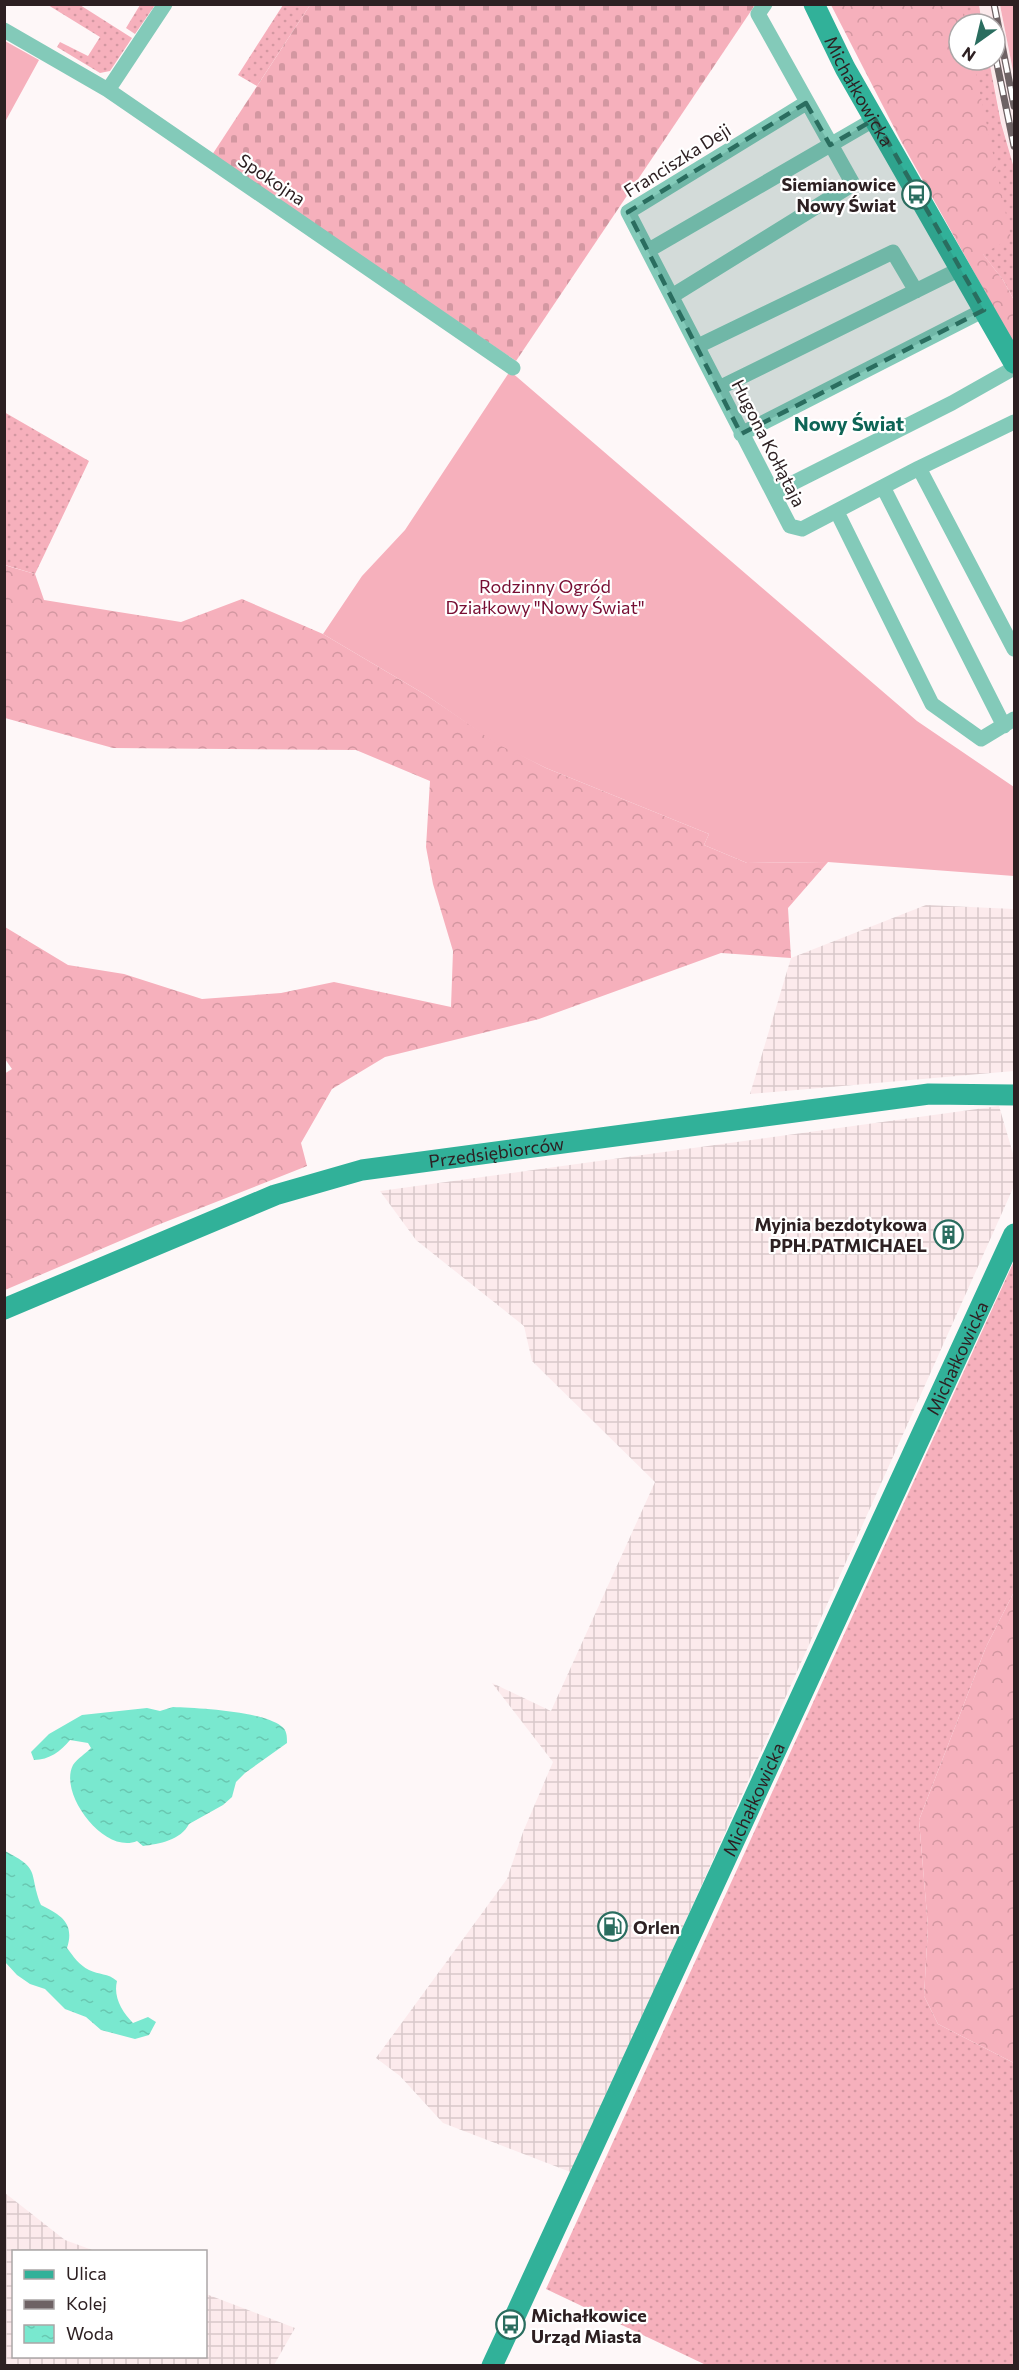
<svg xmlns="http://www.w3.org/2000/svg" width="1019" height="2370" font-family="Commissioner,sans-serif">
	<defs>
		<pattern id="industrial-grid" width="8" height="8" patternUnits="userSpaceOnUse" patternTransform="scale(1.5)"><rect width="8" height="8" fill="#fceaec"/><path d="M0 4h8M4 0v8" fill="none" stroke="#d8c8ca"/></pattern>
		<pattern id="grass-dots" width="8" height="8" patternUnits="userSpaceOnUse" patternTransform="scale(1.5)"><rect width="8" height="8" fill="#f6b0bc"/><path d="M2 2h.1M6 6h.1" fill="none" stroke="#d397a1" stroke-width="1.8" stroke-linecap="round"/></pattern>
		<pattern id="forest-crowns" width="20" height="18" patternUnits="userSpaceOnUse" patternTransform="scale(1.5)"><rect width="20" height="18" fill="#f6b0bc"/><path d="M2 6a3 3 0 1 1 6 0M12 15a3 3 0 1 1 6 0" fill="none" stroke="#d397a1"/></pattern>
		<pattern id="cemetery-stones" width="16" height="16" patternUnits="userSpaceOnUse" patternTransform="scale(1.5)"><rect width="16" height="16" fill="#f6b0bc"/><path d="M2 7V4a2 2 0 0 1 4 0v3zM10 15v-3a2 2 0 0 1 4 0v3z" fill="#d397a1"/></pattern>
		<pattern id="water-ripples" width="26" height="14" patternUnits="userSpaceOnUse" patternTransform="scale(1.5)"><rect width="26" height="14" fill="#79e8cf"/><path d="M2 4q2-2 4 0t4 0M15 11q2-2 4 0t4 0" fill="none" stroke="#69c7b1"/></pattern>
	</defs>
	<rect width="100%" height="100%" fill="#fef7f8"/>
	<path fill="#fceaec" d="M 979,5 L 1000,5 L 1014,76 L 1014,168 L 1002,125 L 989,60 L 995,60 L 995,24 L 982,24 Z"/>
	<path fill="url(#industrial-grid)" d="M 926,905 L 1014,909 L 1014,1071 L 750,1094 L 791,958 Z
		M 999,1106 L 1014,1157 L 1014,1186 L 573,2173 L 443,2123 L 400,2076 L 376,2058 L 507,1879 L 523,1832 L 553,1762 L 492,1683 L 551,1711 L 655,1482 L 532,1361 L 524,1326 L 416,1240 L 380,1191 Z
		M 5,2193 L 65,2240 L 95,2251 L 14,2252 L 14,2356 L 206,2356 L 206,2294 L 295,2328 L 274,2365 L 5,2365 Z"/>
	<path fill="url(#grass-dots)" d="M 48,5 L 80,5 L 132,38 L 110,71 L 100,73 L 57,47 L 60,42 L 88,56 L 100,37 Z
		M 140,5 L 155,5 L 135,34 L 126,28 Z
		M 283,5 L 310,5 L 257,86 L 238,75 Z
		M 923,5 L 979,5 L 982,24 L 959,24 L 959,60 L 989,60 L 1001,123 L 1014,168 L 1014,300 L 1003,280 L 982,253 Z
		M 4,412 L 89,461 L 35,574 L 5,565 Z
		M 1014,1261 L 1014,1592 L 986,1647 L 919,1820 L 928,1927 L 924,1996 L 938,2024 L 1014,2063 L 1014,2365 L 706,2365 L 546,2289 Z"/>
	<path fill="url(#forest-crowns)" d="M 831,5 L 961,5 L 965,24 L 959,24 L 959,60 L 973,60 L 1011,238 L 983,254 L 1003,280 L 1014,300 L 1014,344 L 902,143 Z
		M 4,565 L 35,574 L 44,600 L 181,622 L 242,599 L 323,634 L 426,695 L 497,743 L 546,768 L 709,834 L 704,845 L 747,863 L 828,862 L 788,908 L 791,958 L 721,953 L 539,1019 L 385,1057 L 332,1089 L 301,1143 L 307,1166 L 155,1226 L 5,1290 L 4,1074 L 12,1069 L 5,1059 L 5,927 L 68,965 L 124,974 L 202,999 L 281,993 L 334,982 L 451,1007 L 453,951 L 433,884 L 426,847 L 430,781 L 356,750 L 113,748 L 5,718 Z
		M 1014,1592 L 1014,2063 L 938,2024 L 924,1996 L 928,1927 L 919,1820 L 986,1647 Z"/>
	<path fill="url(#cemetery-stones)" d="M 310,5 L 755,5 L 516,361 L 212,155 Z"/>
	<path fill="#f6b0bc" d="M 1000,5 L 1014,5 L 1014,76 Z
		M 5,41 L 39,60 L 5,122 Z
		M 510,371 L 917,721 L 1014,787 L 1014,876 L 828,862 L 747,863 L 704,845 L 709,834 L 546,768 L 497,744 L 426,695 L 323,634 L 362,576 L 405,530 Z"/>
	<path fill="url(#water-ripples)" d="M 173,1707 C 197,1708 262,1711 281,1726 C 287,1730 287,1736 287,1743 L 245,1773 L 236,1782 L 232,1797 L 223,1805 L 189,1824 C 181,1840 159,1844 143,1846 L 137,1841 C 105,1855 58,1794 73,1765 C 77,1759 86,1753 91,1748 L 88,1743 L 70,1740 C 61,1751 49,1760 34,1760 L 31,1752 L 49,1734 L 82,1715 L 147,1708 L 160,1711 Z
		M 5,1851 C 42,1870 28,1872 41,1905 C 61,1915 75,1923 67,1948 C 73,1956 79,1965 89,1970 C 99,1975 108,1973 117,1981 C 113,1997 122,2012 133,2023 L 148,2017 L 156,2022 L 149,2035 L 135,2039 L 101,2030 L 86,2017 L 65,2009 L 45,1989 L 30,1984 L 17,1975 L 5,1962 Z"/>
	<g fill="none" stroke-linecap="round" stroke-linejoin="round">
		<path stroke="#83cab9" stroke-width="15" d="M 4,30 L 108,90 L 513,368
			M 108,90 L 165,4
			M 806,103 L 628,212 L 790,526 L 802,529 L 919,468 L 1014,422
			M 649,250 L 875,119
			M 672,296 L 853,184 L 758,14 L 765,4
			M 698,346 L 893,252 L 916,291
			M 719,388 L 960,269
			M 741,434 L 984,310
			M 919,468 L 1014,649
			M 883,487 L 1004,726
			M 773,493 L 952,403 L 1014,368
			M 837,512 L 932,704 L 981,739 L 1014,719"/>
		<g stroke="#31b199" stroke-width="21">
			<path id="s1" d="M 814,4 L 845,68 L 1014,363"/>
			<path id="s2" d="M 4,1309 L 275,1195 L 362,1170 L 929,1094 L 1014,1095"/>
			<path id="s3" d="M 492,2366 L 1014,1234"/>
		</g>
		<defs>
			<path id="rail" d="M 994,4 L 1014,106
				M 995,54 L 1014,146"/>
		</defs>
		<use href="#rail" stroke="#6e6264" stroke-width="7"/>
		<use href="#rail" stroke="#fff" stroke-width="4.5" stroke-dasharray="14" stroke-linecap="butt"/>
	</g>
	<path fill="#2a6d5f" fill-opacity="0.2" stroke="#2a6d5f" stroke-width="4.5" stroke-dasharray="12 8" stroke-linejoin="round" d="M 806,103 L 830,145 L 875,119 L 984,310 L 741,434 L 628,212 Z"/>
	<defs>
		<symbol id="bus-ring" viewBox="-11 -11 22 22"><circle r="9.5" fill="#fff" stroke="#2a6d5f" stroke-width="1.5"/><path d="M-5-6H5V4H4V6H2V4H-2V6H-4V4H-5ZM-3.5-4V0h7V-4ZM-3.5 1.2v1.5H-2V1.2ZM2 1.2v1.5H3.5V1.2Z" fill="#2a6d5f"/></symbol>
		<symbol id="building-ring" viewBox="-11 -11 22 22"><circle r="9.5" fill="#fff" stroke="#2a6d5f" stroke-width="1.5"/><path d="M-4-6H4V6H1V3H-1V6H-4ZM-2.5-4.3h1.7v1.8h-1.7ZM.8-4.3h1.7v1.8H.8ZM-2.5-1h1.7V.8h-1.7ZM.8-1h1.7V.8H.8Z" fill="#2a6d5f"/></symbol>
		<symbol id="fuel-ring" viewBox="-11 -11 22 22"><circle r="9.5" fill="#fff" stroke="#2a6d5f" stroke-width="1.5"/><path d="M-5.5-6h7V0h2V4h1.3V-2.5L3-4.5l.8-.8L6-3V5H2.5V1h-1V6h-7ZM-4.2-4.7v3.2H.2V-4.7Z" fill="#2a6d5f"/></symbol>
	</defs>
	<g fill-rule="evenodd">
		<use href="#bus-ring" x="900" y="178" width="33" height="33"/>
		<use href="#building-ring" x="932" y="1218" width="33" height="33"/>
		<use href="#fuel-ring" x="596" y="1910" width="33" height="33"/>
		<use href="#bus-ring" x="494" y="2308" width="33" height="33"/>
	</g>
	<g text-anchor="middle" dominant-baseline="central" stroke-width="4.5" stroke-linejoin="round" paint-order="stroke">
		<g font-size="18" fill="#2d2022" stroke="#fff">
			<text stroke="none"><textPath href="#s1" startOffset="98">Michałkowicka</textPath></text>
			<text transform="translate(677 160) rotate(-32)">Franciszka Deji</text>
			<text transform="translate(272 179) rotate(34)">Spokojna</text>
			<text transform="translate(769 443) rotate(63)">Hugona Kołłątaja</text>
			<text stroke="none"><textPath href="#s2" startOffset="520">Przedsiębiorców</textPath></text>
			<text stroke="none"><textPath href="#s3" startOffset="1110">Michałkowicka</textPath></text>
			<text stroke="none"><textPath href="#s3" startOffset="624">Michałkowicka</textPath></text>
		</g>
		<g font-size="18" font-weight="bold" fill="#2d2022" stroke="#fff" text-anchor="end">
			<text x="896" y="184">Siemianowice<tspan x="896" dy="21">Nowy Świat</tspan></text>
			<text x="927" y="1224">Myjnia bezdotykowa<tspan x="927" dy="21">PPH.PATMICHAEL</tspan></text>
			<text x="633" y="1927" text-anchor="start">Orlen</text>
			<text x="531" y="2315" text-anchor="start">Michałkowice<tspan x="531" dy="21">Urząd Miasta</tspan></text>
		</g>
		<g font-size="18" fill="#770d32" stroke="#fff">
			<text x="545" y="586">Rodzinny Ogród<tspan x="545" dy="21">Działkowy "Nowy Świat"</tspan></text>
		</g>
		<g font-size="20" font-weight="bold" fill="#0e6556" stroke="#fff">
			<text x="849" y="423">Nowy Świat</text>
		</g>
	</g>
	<rect width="1019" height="2370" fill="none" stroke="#2d2022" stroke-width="12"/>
	<rect x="12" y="2250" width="195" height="108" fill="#ffffff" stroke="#aba6a7" stroke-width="1.5"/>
	<rect x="24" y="2270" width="30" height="9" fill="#31b199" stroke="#aba6a7" stroke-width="1.5"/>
	<text x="66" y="2280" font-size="18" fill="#2d2022">Ulica</text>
	<rect x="24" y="2300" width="30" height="9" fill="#6e6264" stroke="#aba6a7" stroke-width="1.5"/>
	<text x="66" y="2310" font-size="18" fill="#2d2022">Kolej</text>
	<rect x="24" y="2325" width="30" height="18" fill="url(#water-ripples)" stroke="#aba6a7" stroke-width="1.5"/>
	<text x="66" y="2340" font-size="18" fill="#2d2022">Woda</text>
	<g transform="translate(977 42) rotate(214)"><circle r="28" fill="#ffffff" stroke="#aba6a7" stroke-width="1.5"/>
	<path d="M0-4.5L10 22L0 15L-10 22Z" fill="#2a6d5f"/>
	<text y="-9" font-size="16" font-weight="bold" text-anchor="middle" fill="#2d2022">N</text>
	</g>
</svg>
